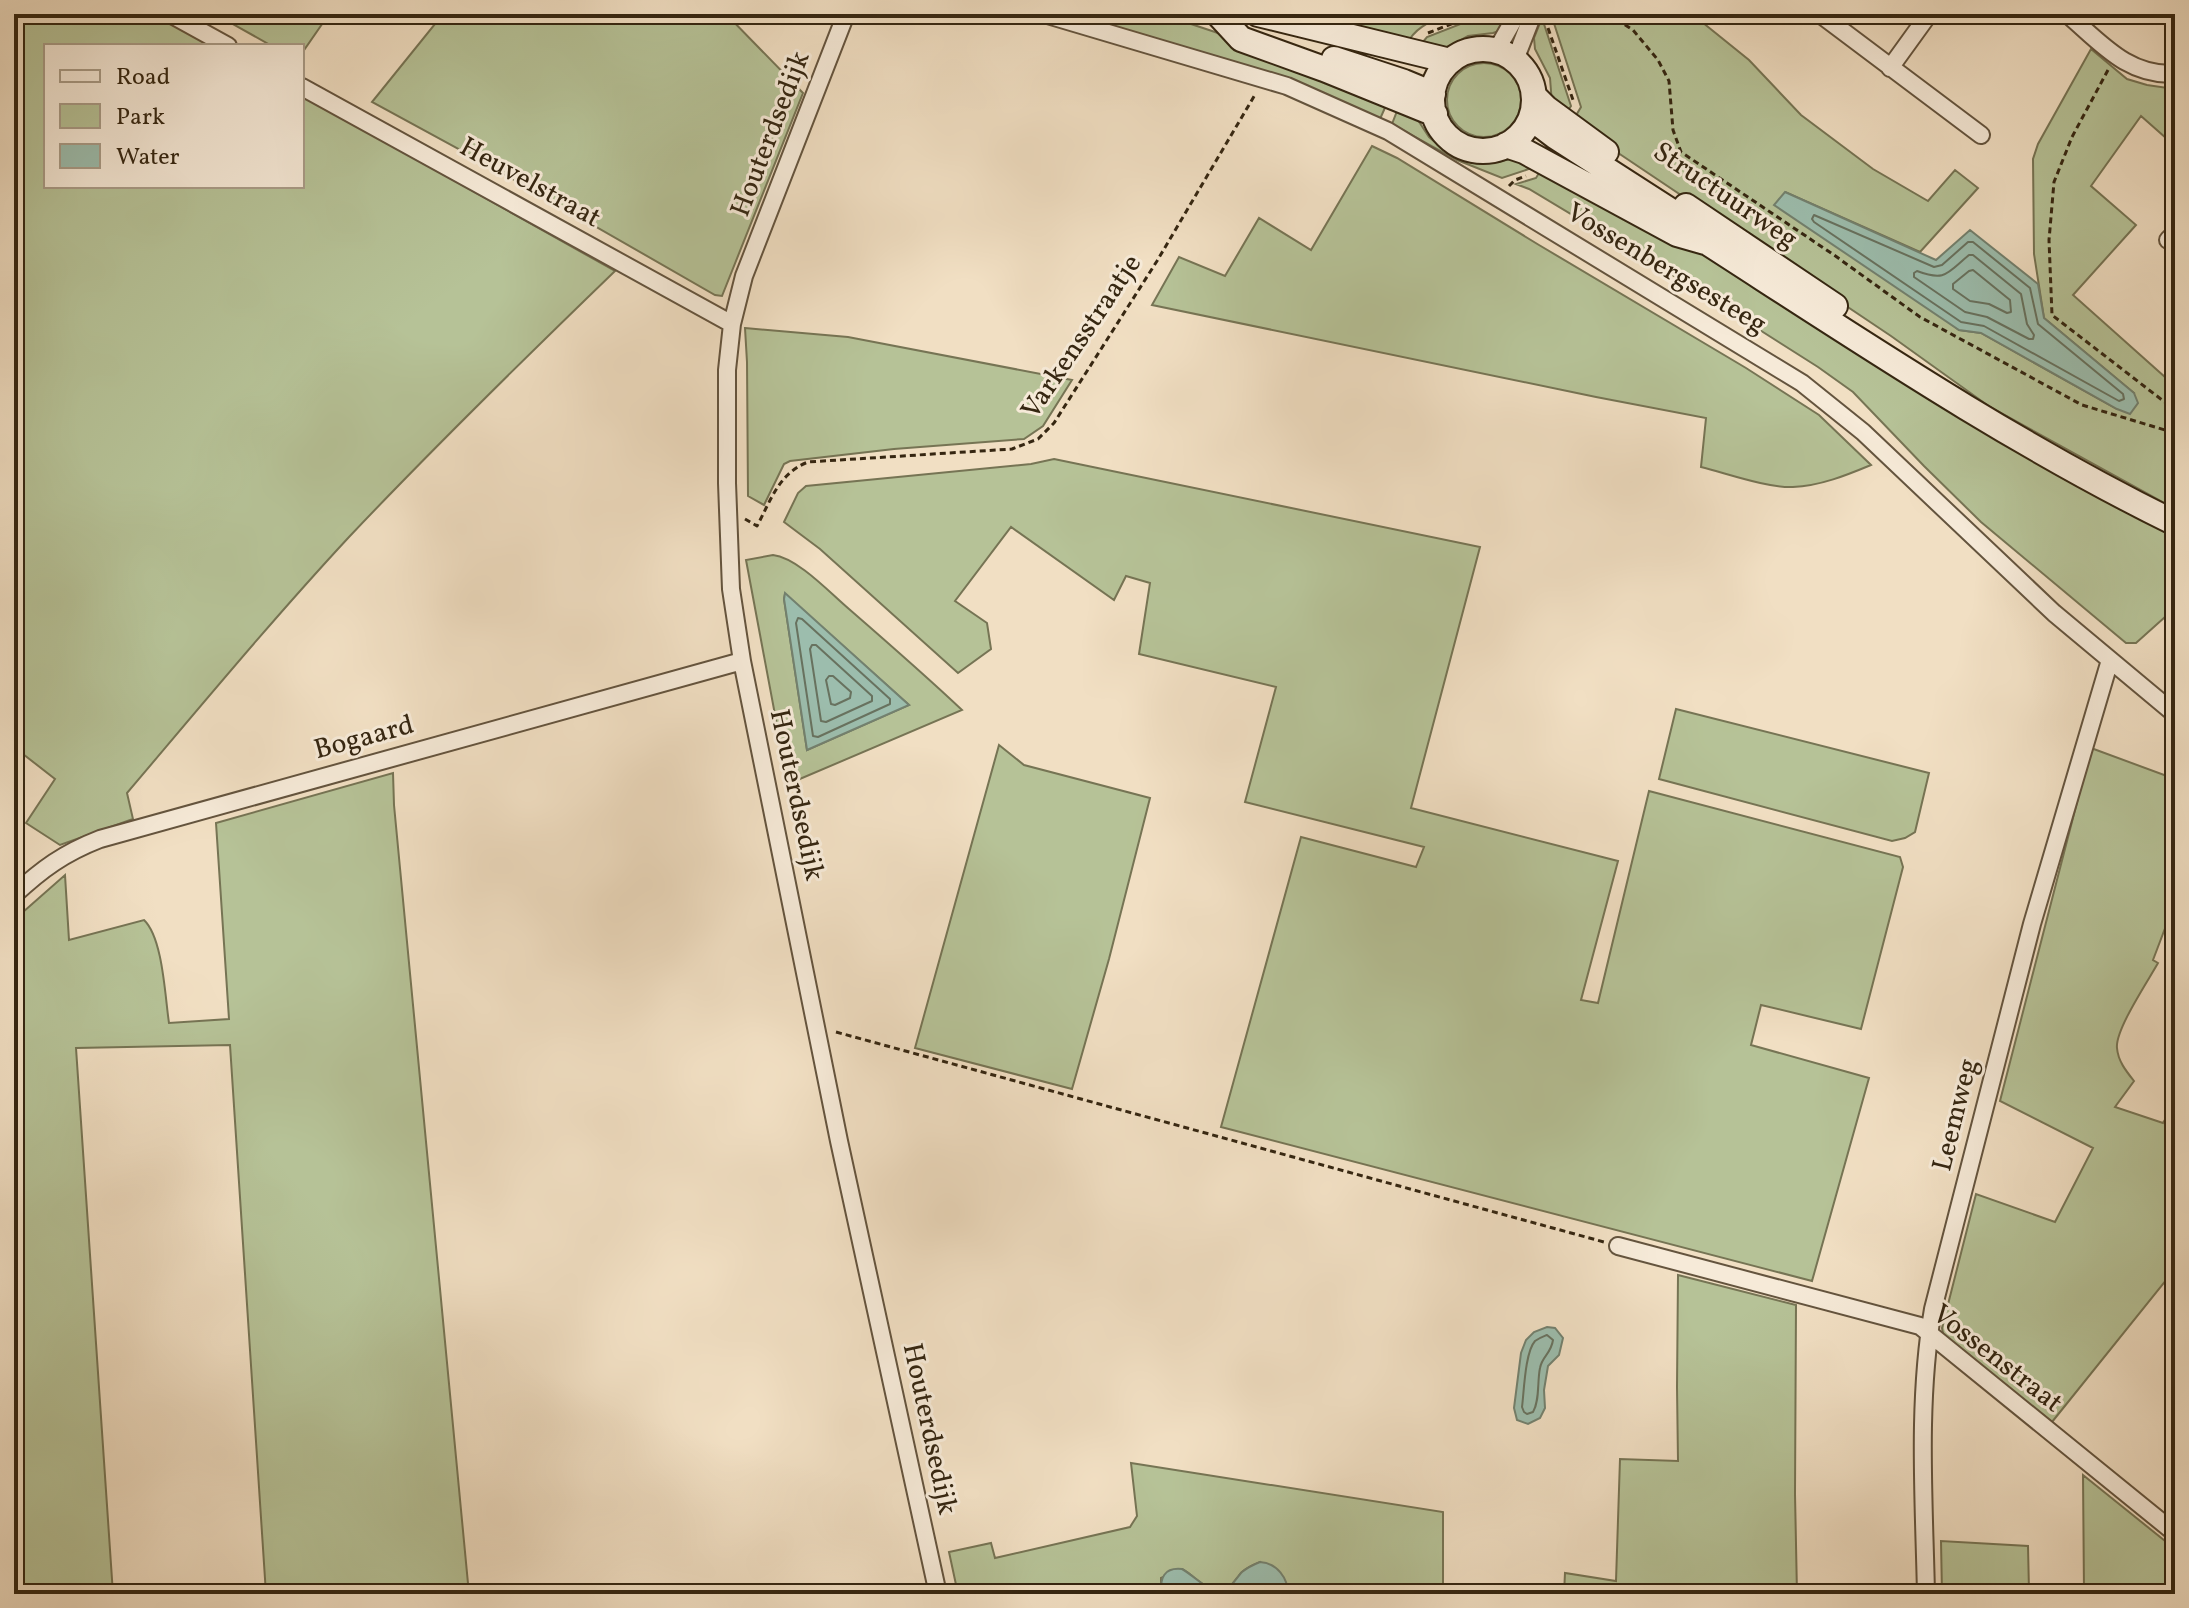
<svg xmlns="http://www.w3.org/2000/svg" width="2189" height="1608" font-family="Vollkorn,serif">
	<rect width="100%" height="100%" fill="#f1dfc3"/>
	<filter id="stains"><feTurbulence type="fractalNoise" baseFrequency=".0025" numOctaves="4"/><feColorMatrix values="0 0 0 0 .2 0 0 0 0 .09 0 0 0 0 .02 0 0 0 .5 -.17"/></filter>
	<radialGradient id="worn" r=".72"><stop offset=".6" stop-color="#630" stop-opacity="0"/><stop offset="1" stop-color="#630" stop-opacity=".3"/></radialGradient>
	<path fill="#b6c297" stroke="#767454" stroke-width="2" fill-rule="evenodd" d="M 14,14 L 157,14 L 213,46 L 46,46 L 46,186 L 302,186 L 302,95 L 615,271 C 525,358 435,446 349,537 C 272,620 200,707 127,793 L 133,819 L 60,845 L 26,823 L 55,779 L 14,747 Z
		M 215,14 L 329,14 L 302,53 L 302,46 L 272,46 Z
		M 443,14 L 726,14 L 803,93 L 722,296 L 715,295 L 490,166 L 372,102 Z
		M 1063,14 L 1161,14 L 1215,32 L 1388,101 L 1380,119 Z
		M 1294,14 L 1449,14 C 1430,22 1416,26 1406,45 Z
		M 1486,14 L 1511,14 L 1502,30 L 1493,33 L 1468,36 L 1445,49 L 1422,43 L 1427,37 Z
		M 1551,14 L 1692,14 L 1749,60 L 1801,115 L 1873,169 L 1928,201 L 1955,170 L 1978,188 L 1920,252 L 1785,192 L 1959,330 L 1981,333 L 2117,409 L 2134,393 L 2044,318 L 2034,254 L 2033,159 L 2038,144 L 2091,49 L 2127,79 L 2147,85 L 2175,89 L 2175,146 L 2141,116 L 2091,186 L 2136,225 L 2073,295 L 2175,386 L 2175,509 L 1990,407 L 1891,336 L 1572,122 L 1581,107 Z
		M 1542,18 L 1571,106 L 1565,114 L 1552,104 L 1550,78 L 1535,49 L 1534,38 Z
		M1447 100a37 37 0 1 1 74 0a37 37 0 1 1-74 0Z
		M 1399,106 L 1414,114 L 1429,137 L 1457,160 L 1482,164 L 1517,158 L 1533,163 L 1529,169 L 1502,178 L 1457,160 L 1392,124 Z
		M 1372,146 L 1397,158 L 1539,245 L 1746,368 L 1819,415 L 1871,465 C 1847,475 1820,486 1793,487 C 1767,488 1726,473 1701,467 L 1706,418 L 1596,397 L 1152,305 L 1179,257 L 1225,276 L 1259,218 L 1311,250 Z
		M 1542,168 L 1698,249 L 2175,535 L 2175,608 L 2136,643 L 2126,643 L 1981,522 L 1924,466 L 1853,392 L 1818,367 L 1689,285 L 1529,189 L 1516,184 L 1536,178 Z
		M 745,328 L 848,337 L 1072,380 L 1043,426 L 1024,439 L 894,449 L 790,461 L 784,464 L 764,505 L 748,496 L 747,362 Z
		M 1054,459 L 1480,547 L 1411,808 L 1618,861 L 1581,1000 L 1598,1003 L 1649,791 L 1900,857 L 1903,867 L 1861,1029 L 1761,1005 L 1751,1045 L 1869,1078 L 1812,1281 L 1221,1127 L 1301,837 L 1416,867 L 1424,847 L 1245,802 L 1276,687 L 1139,654 L 1150,583 L 1126,576 L 1114,600 L 1011,527 L 955,601 L 987,623 L 991,649 L 958,673 L 820,549 L 784,522 L 798,493 L 806,486 L 1031,464 Z
		M 773,555 C 798,558 830,593 849,609 C 887,642 925,675 962,710 L 788,784 L 746,560 ZM 785,594 L 909,705 L 807,750 L 784,599 Z
		M 1676,709 L 1929,773 L 1915,832 L 1905,838 L 1892,841 L 1659,779 Z
		M 999,745 L 1024,765 L 1150,798 L 1109,959 L 1072,1089 L 915,1048 Z
		M 2091,748 L 2175,779 L 2175,902 L 2153,960 L 2158,963 C 2148,981 2115,1030 2117,1048 C 2118,1061 2126,1071 2134,1081 L 2115,1107 L 2163,1123 L 2169,1113 L 2175,1111 L 2175,1269 L 2052,1422 L 1944,1339 L 1942,1328 L 1976,1194 L 2055,1222 L 2093,1148 L 2000,1101 Z
		M 393,773 L 394,805 L 469,1594 L 266,1594 L 230,1045 L 76,1048 L 113,1594 L 14,1594 L 14,920 L 65,875 L 69,940 L 144,920 C 163,938 165,997 169,1023 L 229,1019 L 216,823 Z
		M 1678,1275 L 1796,1305 L 1795,1494 L 1797,1594 L 1564,1594 L 1565,1573 L 1616,1581 L 1620,1459 L 1678,1461 L 1677,1387 Z
		M 1131,1463 L 1443,1512 L 1443,1594 L 1288,1594 L 1288,1589 L 1260,1562 C 1255,1564 1247,1567 1242,1572 C 1235,1579 1229,1594 1216,1591 C 1204,1588 1193,1575 1182,1569 L 1161,1578 L 1161,1594 L 958,1594 L 949,1552 L 991,1543 L 995,1558 L 1130,1527 L 1137,1516 Z
		M 2083,1475 L 2175,1549 L 2175,1594 L 1942,1594 L 1941,1541 L 2028,1546 L 2029,1591 L 2084,1592 Z"/>
	<path fill="#9cbdad" stroke="#73816f" stroke-width="2" d="M 1785,192 L 1936,260 L 1970,230 L 2038,284 L 2044,318 L 2134,393 L 2138,403 L 2130,414 L 2117,409 L 1981,333 L 1959,330 L 1774,205 Z
		M 785,593 L 909,705 L 807,750 L 784,599 Z
		M 1547,1327 L 1555,1328 L 1563,1338 L 1559,1355 L 1548,1366 L 1544,1390 L 1545,1408 L 1540,1418 L 1528,1424 L 1517,1420 L 1514,1408 L 1521,1353 L 1526,1340 L 1534,1332 Z
		M 1260,1562 C 1277,1563 1288,1578 1288,1594 L 1161,1594 C 1160,1578 1164,1567 1182,1569 C 1193,1575 1204,1588 1216,1591 C 1229,1594 1235,1579 1242,1572 C 1247,1568 1255,1564 1260,1562 Z"/>
	<g fill="none" stroke-linecap="round" stroke-linejoin="round">
		<path stroke="#68725f" stroke-width="2" d="M 1814,215 L 1934,267 L 1942,265 L 1968,242 L 1973,242 L 2030,288 L 2038,324 L 2123,394 L 2124,399 L 2119,401 L 1984,326 L 1961,322 L 1814,222 L 1812,219 Z
			M 1969,255 L 1973,255 L 2021,294 L 2027,324 L 2034,335 L 2033,339 L 2029,339 L 1987,317 L 1965,312 L 1914,277 L 1914,273 L 1917,271 C 1946,282 1947,273 1969,255 Z
			M 1973,270 L 2010,300 L 2011,312 L 2007,313 L 1989,304 L 1970,301 L 1953,289 L 1953,284 L 1969,271 Z
			M 798,618 L 802,619 L 890,699 L 890,704 L 818,737 L 813,736 L 796,623 Z
			M 812,645 L 816,645 L 872,696 L 872,701 L 826,722 L 821,721 L 810,649 Z
			M 829,676 L 833,676 L 851,692 L 850,698 L 835,705 L 831,704 L 826,680 Z
			M 1547,1335 L 1553,1340 C 1551,1354 1542,1356 1540,1368 C 1537,1382 1540,1400 1533,1412 L 1527,1414 L 1524,1412 L 1522,1407 C 1524,1392 1525,1352 1535,1341 C 1539,1338 1542,1337 1547,1335 Z"/>
		<defs>
			<path id="minor" d="M 170,14 L 228,46
				M 846,14 L 744,276 L 732,324 L 727,370 L 727,483 L 731,589 L 742,661 L 839,1141 L 938,1594
				M 1044,14 L 1287,86 L 1388,131 L 1802,383 L 1863,432 L 2054,613 L 2175,714
				M 1820,14 L 1981,135
				M 2067,14 C 2101,43 2127,76 2175,74
				M 1496,51 L 1517,14
				M 1515,60 L 1533,14
				M 1890,68 L 1929,14
				M 302,87 L 732,324
				M 2168,240 L 2175,233
				M 14,895 C 42,869 64,853 100,839 L 742,661
				M 1618,1246 L 1920,1326 L 2175,1533
				M 1926,1594 C 1924,1499 1917,1403 1933,1309 L 2032,924 L 2110,660"/>
			<path id="secondary" d="M 1218,14 L 1241,39 L 1324,69 L 1435,114
				M 1258,14 L 1450,61
				M1432 100a51 51 0 1 1 102 0a51 51 0 1 1-102 0Z
				M 1334,59 L 1404,82 L 1433,94
				M 1534,96 L 1546,108 L 1606,152
				M 1531,118 L 1556,137 L 1685,220 L 1708,243 C 1860,341 2012,443 2175,523
				M 1506,145 L 1524,151 L 1677,234 L 1705,242
				M 1686,206 L 1835,306"/>
		</defs>
		<use href="#minor" stroke="#64543e" stroke-width="20"/>
		<use href="#secondary" stroke="#352611" stroke-width="28"/>
		<path stroke="#352611" stroke-width="3" stroke-dasharray="6 4" stroke-linecap="butt" d="M 1608,14 L 1633,30 L 1658,60 L 1669,81 L 1673,130 L 1681,152 L 1834,255 L 1920,317 L 2082,405 L 2175,433
			M 1548,28 L 1573,100
			M 1428,33 L 1477,14
			M 2108,70 L 2072,137 L 2054,182 L 2049,240 L 2052,315 L 2175,410
			M 1509,186 L 1515,180 L 1526,176
			M 745,519 L 757,526 C 771,500 779,473 808,462 L 1012,449 L 1038,439 L 1054,423 L 1157,261 L 1256,93
			M 836,1032 L 1604,1242"/>
		<use href="#minor" stroke="#f6ead8" stroke-width="16"/>
		<use href="#secondary" stroke="#f6ead8" stroke-width="24"/>
	</g>
	<g text-anchor="middle" dominant-baseline="central" stroke-width="6" stroke-linejoin="round" paint-order="stroke">
		<g font-size="28" fill="#352611" stroke="#f6ead8">
			<text transform="translate(771 134) rotate(-69)">Houterdsedijk</text>
			<text transform="translate(530 183) rotate(29)">Heuvelstraat</text>
			<text transform="translate(1725 196) rotate(34)">Structuurweg</text>
			<text transform="translate(1666 269) rotate(31)">Vossenbergsesteeg</text>
			<text transform="translate(1082 337) rotate(-56)">Varkensstraatje</text>
			<text transform="translate(364 738) rotate(-15)">Bogaard</text>
			<text transform="translate(796 795) rotate(78)">Houterdsedijk</text>
			<text transform="translate(1956 1115) rotate(-76)">Leemweg</text>
			<text transform="translate(1997 1359) rotate(38)">Vossenstraat</text>
			<text transform="translate(929 1429) rotate(78)">Houterdsedijk</text>
		</g>
	</g>
	<rect width="2189" height="1608" fill="none" stroke="#f1dfc3" stroke-width="48"/>
	<rect x="16" y="16" width="2157" height="1576" fill="none" stroke="#352611" stroke-width="4"/>
	<rect x="24" y="24" width="2141" height="1560" fill="none" stroke="#352611" stroke-width="2"/>
	<rect x="44" y="44" width="260" height="144" fill="#f6ead8" stroke="#a99c88" stroke-width="2"/>
	<rect x="60" y="70" width="40" height="12" fill="#f6ead8" stroke="#a99c88" stroke-width="2"/>
	<text x="116" y="84" font-size="24" fill="#352611">Road</text>
	<rect x="60" y="104" width="40" height="24" fill="#b6c297" stroke="#a99c88" stroke-width="2"/>
	<text x="116" y="124" font-size="24" fill="#352611">Park</text>
	<rect x="60" y="144" width="40" height="24" fill="#9cbdad" stroke="#a99c88" stroke-width="2"/>
	<text x="116" y="164" font-size="24" fill="#352611">Water</text>
	<rect width="100%" height="100%" filter="url(#stains)"/>
	<rect width="100%" height="100%" fill="url(#worn)"/>
</svg>
